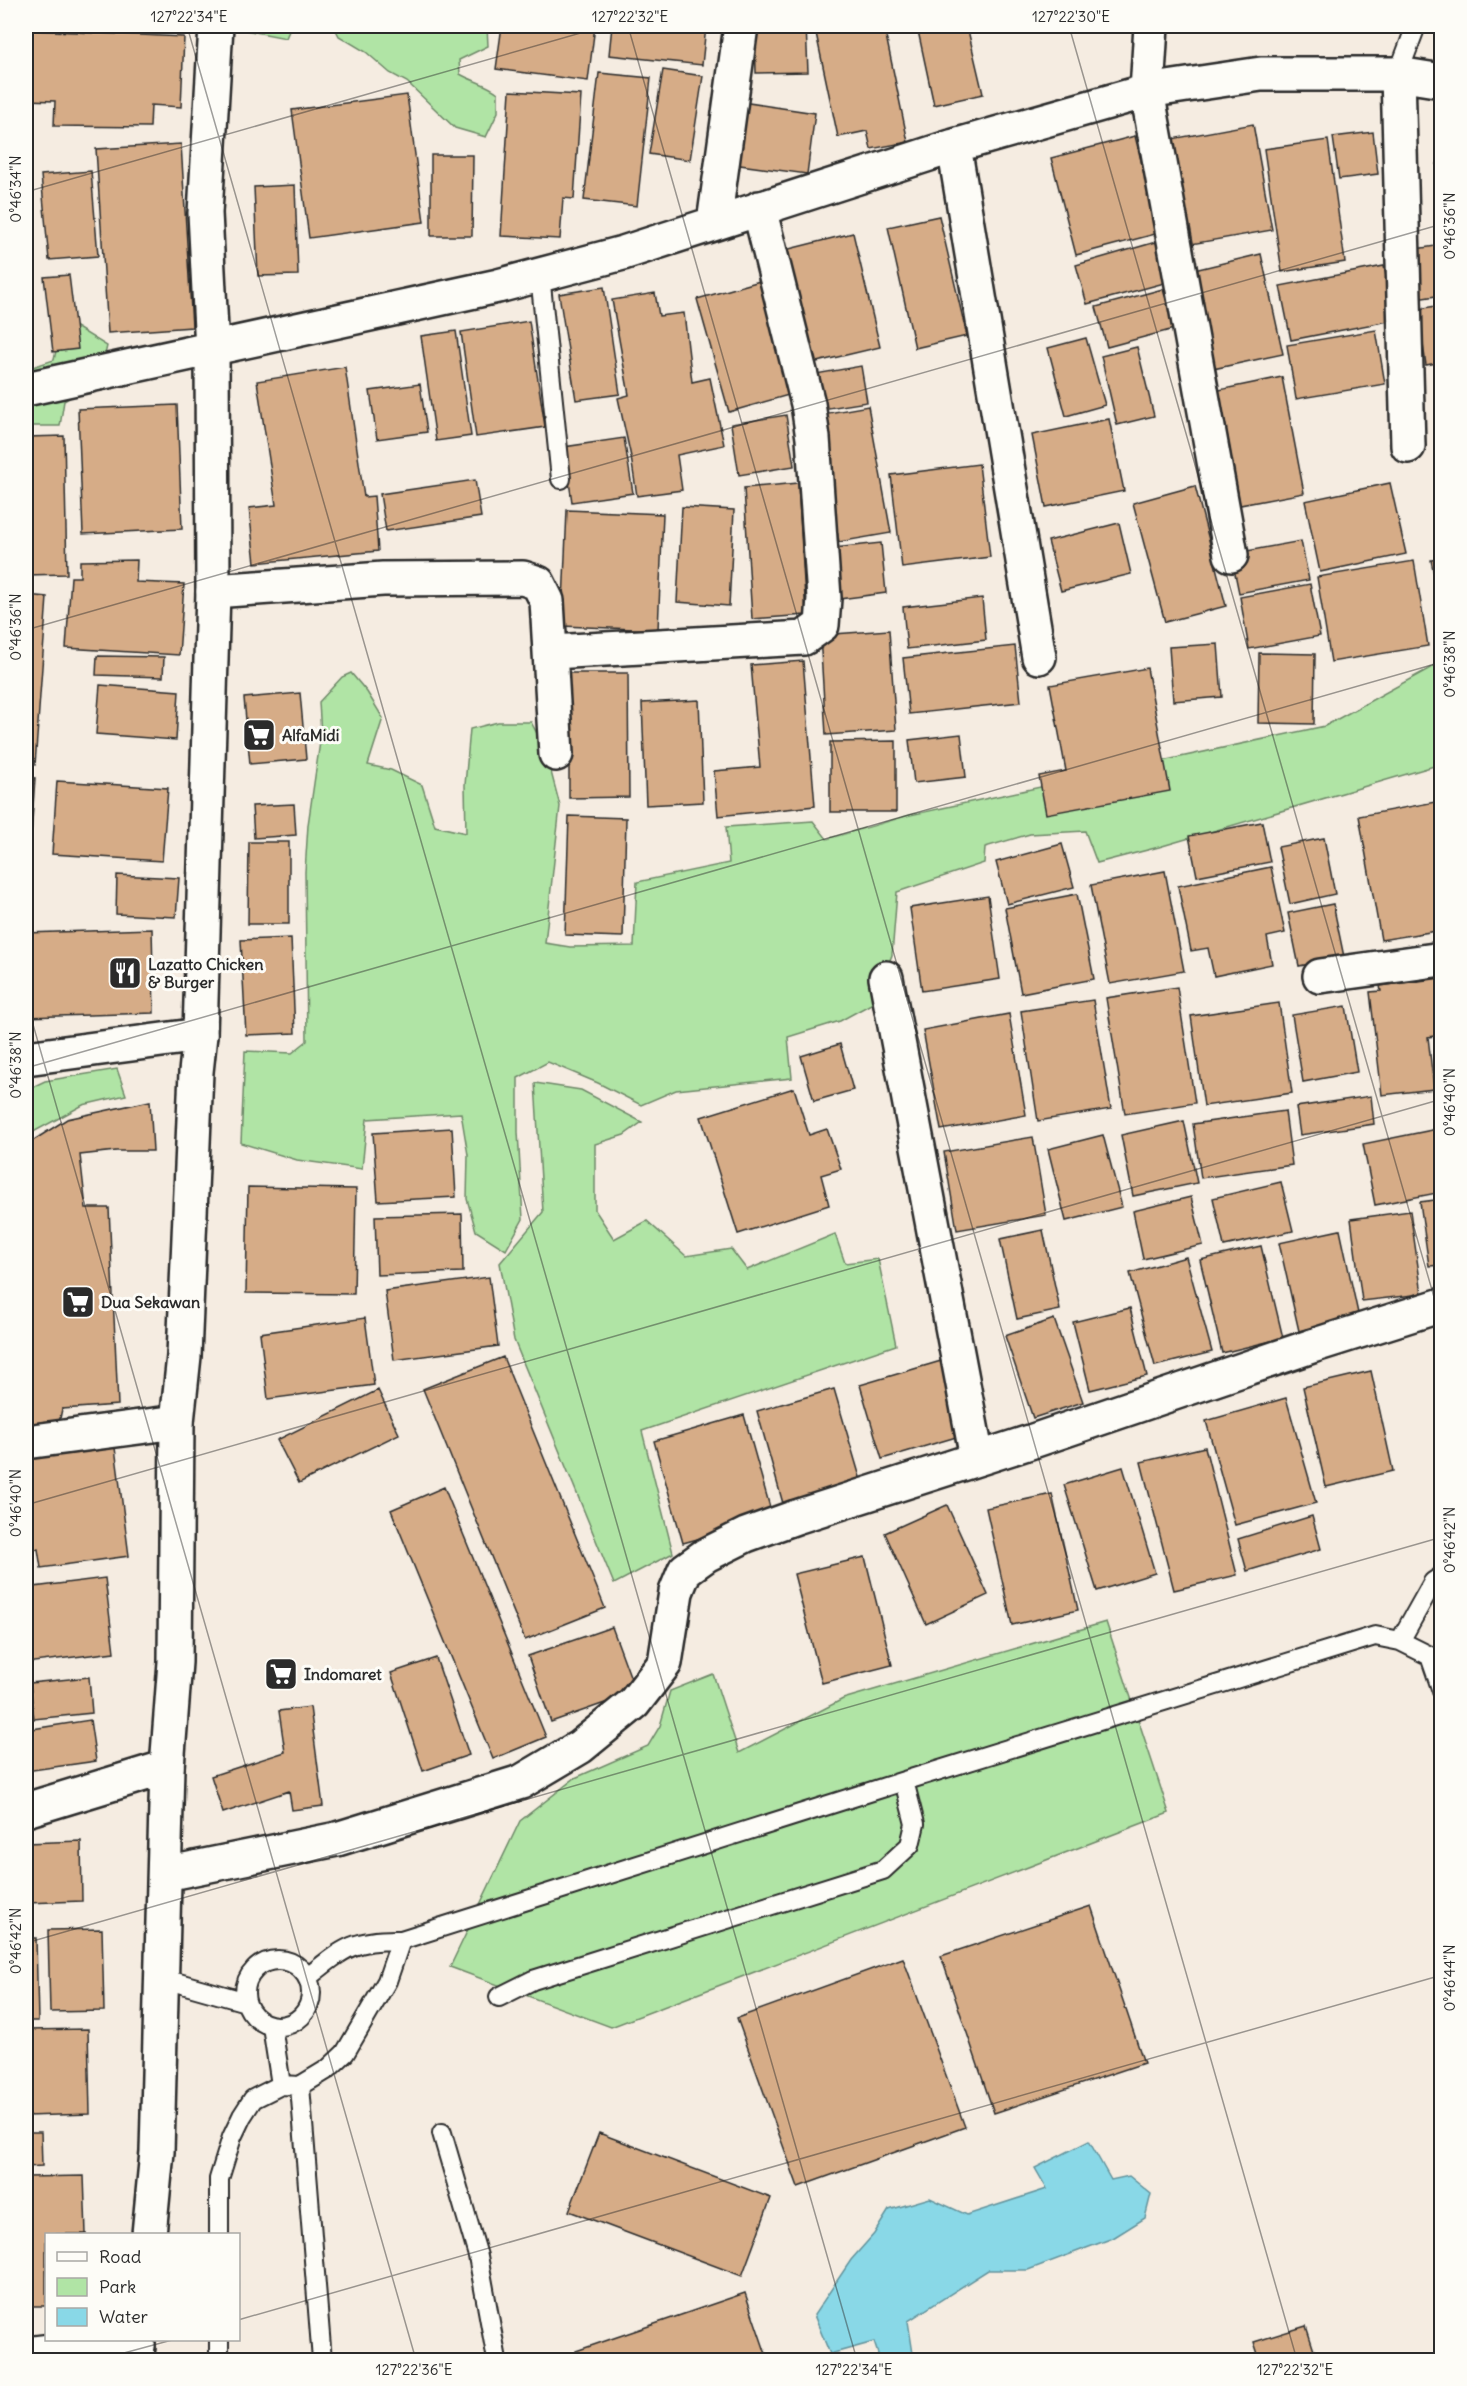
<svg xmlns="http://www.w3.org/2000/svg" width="1467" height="2386" font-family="Delius,sans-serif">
	<rect width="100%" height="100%" fill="#f5ece1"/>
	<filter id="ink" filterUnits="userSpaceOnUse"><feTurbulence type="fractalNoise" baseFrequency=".0167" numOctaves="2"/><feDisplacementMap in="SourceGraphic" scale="12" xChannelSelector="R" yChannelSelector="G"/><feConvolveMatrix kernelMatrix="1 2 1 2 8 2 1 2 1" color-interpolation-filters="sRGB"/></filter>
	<g filter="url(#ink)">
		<path fill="#b0e4a5" stroke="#6e8868" stroke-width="1.5" d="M 224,26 L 291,26 L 286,38 Z
			M 334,26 L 487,26 L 488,46 L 459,60 L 460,74 C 472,81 487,84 498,93 L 498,112 L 486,137 L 455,128 L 407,82 L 390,73 L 366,52 L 339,36 Z
			M 63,319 L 107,346 L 99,380 L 64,401 L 60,426 L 26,426 L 26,369 L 54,360 Z
			M 1441,662 L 1441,764 L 1159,847 L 1097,863 L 1085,831 L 1030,834 L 985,847 L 984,863 L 897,892 L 892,955 L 873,1003 L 840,1021 L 788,1037 L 792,1078 L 676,1090 L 641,1105 L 598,1083 L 548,1062 L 518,1078 L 518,1132 L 523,1219 L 506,1250 L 476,1231 L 467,1199 L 468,1155 L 461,1113 L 367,1119 L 362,1169 L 297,1160 L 241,1143 L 245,1051 L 292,1053 L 307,1041 L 305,872 L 308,825 L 321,735 L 319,702 L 342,677 L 351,673 L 367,692 L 383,718 L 368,765 L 391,770 L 422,785 L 435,826 L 466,833 L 465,785 L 470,729 L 498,722 L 531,722 L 545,749 L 560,806 L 545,943 L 570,947 L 634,946 L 637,882 L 729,863 L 726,827 L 813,821 L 827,839 L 910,815 L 1325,726 Z
			M 117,1069 L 126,1095 L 83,1105 L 26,1136 L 26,1090 L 45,1081 Z
			M 535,1083 L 581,1090 L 642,1122 L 624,1135 L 595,1144 L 595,1210 L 614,1239 L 647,1221 L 686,1256 L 731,1249 L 747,1270 L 835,1234 L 845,1263 L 878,1259 L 896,1345 L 642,1431 L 673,1553 L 614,1584 L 514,1340 L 500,1263 L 543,1212 Z
			M 1106,1622 L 1169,1813 L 611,2027 L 450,1967 L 520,1821 L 575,1778 L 648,1746 L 660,1726 L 670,1691 L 713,1674 L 739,1753 L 843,1699 Z"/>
		<path fill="#89d8e7" stroke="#63939c" stroke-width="1.5" d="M 1089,2141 L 1111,2180 L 1129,2176 L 1151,2194 L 1145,2218 L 1113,2238 L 1028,2270 L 988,2270 L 908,2321 L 914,2360 L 880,2360 L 874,2342 L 830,2354 L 814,2315 L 851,2260 L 874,2234 L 889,2210 L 930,2198 L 967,2215 L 1047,2189 L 1035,2168 Z"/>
		<path fill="#d6ac87" stroke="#2b2b2b" stroke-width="1.5" d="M 502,26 L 595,26 L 588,81 L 496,69 Z
			M 612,26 L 706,26 L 702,65 L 609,55 Z
			M 755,26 L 806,26 L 808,72 L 756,73 Z
			M 851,26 L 884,26 L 908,142 L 871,149 L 867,131 L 838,137 L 816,33 Z
			M 917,26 L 967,26 L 983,94 L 934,105 Z
			M 1082,26 L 1122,26 L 1083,30 Z
			M 1167,26 L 1250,26 L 1250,30 Z
			M 30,30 L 184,37 L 181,107 L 151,105 L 150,127 L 54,126 L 55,101 L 26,100 Z
			M 663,70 L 703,76 L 690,160 L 649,154 Z
			M 599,73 L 651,78 L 637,206 L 584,200 Z
			M 510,91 L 581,95 L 574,199 L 563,198 L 560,239 L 501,236 Z
			M 407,95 L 424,222 L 309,238 L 292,110 Z
			M 742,102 L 815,113 L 807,174 L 733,164 Z
			M 1253,124 L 1272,230 L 1180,246 L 1161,141 Z
			M 1373,132 L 1378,174 L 1339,179 L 1333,137 Z
			M 1135,136 L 1159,233 L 1076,255 L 1051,158 Z
			M 1328,140 L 1345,262 L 1282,272 L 1264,149 Z
			M 181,144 L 192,327 L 108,333 L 96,149 Z
			M 431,155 L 473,155 L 472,236 L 431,236 Z
			M 1437,164 L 1442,164 L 1442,218 L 1435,218 Z
			M 91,171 L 98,256 L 49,260 L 41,175 Z
			M 295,185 L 298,275 L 258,276 L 254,187 Z
			M 939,216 L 967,336 L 915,348 L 888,227 Z
			M 853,233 L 880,347 L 804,365 L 777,252 Z
			M 1156,242 L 1168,282 L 1087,304 L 1076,265 Z
			M 1442,245 L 1442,295 L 1417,299 L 1409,250 Z
			M 1261,254 L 1283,354 L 1213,369 L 1190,271 Z
			M 1384,266 L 1394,320 L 1291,340 L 1280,286 Z
			M 69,275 L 78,349 L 53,352 L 44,277 Z
			M 760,281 L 792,394 L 729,412 L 697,299 Z
			M 604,287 L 620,394 L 576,400 L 559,294 Z
			M 1163,289 L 1174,329 L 1107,347 L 1096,307 Z
			M 655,293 L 659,316 L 684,313 L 692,382 L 710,378 L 724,445 L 677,455 L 682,490 L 637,496 L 631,457 L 618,398 L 629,395 L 612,300 Z
			M 1442,305 L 1442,362 L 1426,365 L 1418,309 Z
			M 529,321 L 545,427 L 476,437 L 461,332 Z
			M 1376,330 L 1385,384 L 1296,399 L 1287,345 Z
			M 456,331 L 471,436 L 436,441 L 421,336 Z
			M 1086,338 L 1105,405 L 1066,416 L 1048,348 Z
			M 1137,347 L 1154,416 L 1117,425 L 1101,356 Z
			M 861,366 L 867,402 L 816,410 L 810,375 Z
			M 345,367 L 364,497 L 374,496 L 378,551 L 255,563 L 249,508 L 276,505 L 257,381 Z
			M 1282,377 L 1304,493 L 1240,505 L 1219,390 Z
			M 420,384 L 427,432 L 377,439 L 370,391 Z
			M 177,405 L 182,529 L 83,534 L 78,409 Z
			M 868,406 L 891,533 L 839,542 L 817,415 Z
			M 786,415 L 794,466 L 739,475 L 731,424 Z
			M 1109,419 L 1124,491 L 1046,507 L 1032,435 Z
			M 64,436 L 67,574 L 26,575 L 26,437 Z
			M 624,438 L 633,493 L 572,502 L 564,447 Z
			M 979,464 L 990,557 L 902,568 L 891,475 Z
			M 475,480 L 481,517 L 386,531 L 380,494 Z
			M 798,483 L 806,615 L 752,619 L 744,488 Z
			M 1390,483 L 1406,554 L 1320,572 L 1305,501 Z
			M 1195,486 L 1226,606 L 1165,622 L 1133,503 Z
			M 682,507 L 734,510 L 729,606 L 677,602 Z
			M 567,510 L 663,514 L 658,630 L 562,626 Z
			M 1119,523 L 1131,574 L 1061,591 L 1048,541 Z
			M 1301,541 L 1309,580 L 1239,593 L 1231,554 Z
			M 881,543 L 886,593 L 840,599 L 834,548 Z
			M 1442,558 L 1442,611 L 1431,560 Z
			M 137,560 L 136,582 L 184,584 L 179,655 L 66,648 L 71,577 L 80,577 L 80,561 Z
			M 1414,561 L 1428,646 L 1331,662 L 1317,577 Z
			M 1310,584 L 1320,636 L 1249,649 L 1240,597 Z
			M 26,595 L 47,597 L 35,765 L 26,764 Z
			M 982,598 L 986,640 L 907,649 L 903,607 Z
			M 889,630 L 896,730 L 826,735 L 820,635 Z
			M 1218,644 L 1222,697 L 1173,701 L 1169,647 Z
			M 1015,646 L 1021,702 L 909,714 L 903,658 Z
			M 1259,653 L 1315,654 L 1314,724 L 1258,723 Z
			M 97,656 L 164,657 L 163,677 L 96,675 Z
			M 803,661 L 815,806 L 718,816 L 714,771 L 760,767 L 751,665 Z
			M 1147,668 L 1170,791 L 1046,814 L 1039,776 L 1066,771 L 1050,685 Z
			M 569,673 L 628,673 L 629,797 L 569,798 Z
			M 100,685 L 179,691 L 176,740 L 96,734 Z
			M 300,693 L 306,759 L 250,764 L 244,698 Z
			M 699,700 L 703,802 L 646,805 L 642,703 Z
			M 961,734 L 966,777 L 914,783 L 909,740 Z
			M 896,741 L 896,812 L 830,812 L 830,742 Z
			M 26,777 L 35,778 L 26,908 Z
			M 57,781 L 168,788 L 162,861 L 52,854 Z
			M 1435,802 L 1442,839 L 1442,930 L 1381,940 L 1359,816 Z
			M 294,804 L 296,835 L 254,838 L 252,806 Z
			M 569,816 L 626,818 L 623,937 L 565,935 Z
			M 1262,822 L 1270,862 L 1197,876 L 1189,836 Z
			M 1324,838 L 1335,894 L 1290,904 L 1278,847 Z
			M 249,842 L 289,842 L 289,924 L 248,924 Z
			M 1062,844 L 1074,887 L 1007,904 L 996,862 Z
			M 1271,867 L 1285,933 L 1267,937 L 1272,964 L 1214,976 L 1208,948 L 1191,951 L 1178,886 Z
			M 1165,871 L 1184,971 L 1110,984 L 1091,885 Z
			M 117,875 L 179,878 L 176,917 L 116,914 Z
			M 1077,894 L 1094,979 L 1021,993 L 1005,908 Z
			M 988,896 L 1000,979 L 922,991 L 910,908 Z
			M 1333,904 L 1344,957 L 1299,966 L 1288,913 Z
			M 152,929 L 154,1013 L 26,1017 L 26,933 Z
			M 291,938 L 295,1033 L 246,1035 L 241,940 Z
			M 1442,978 L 1442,1035 L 1428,1037 L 1434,1089 L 1382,1095 L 1370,992 L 1381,991 L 1380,986 Z
			M 1177,987 L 1195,1103 L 1125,1114 L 1106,998 Z
			M 1093,1000 L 1111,1109 L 1038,1121 L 1021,1011 Z
			M 1279,1003 L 1292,1093 L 1204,1106 L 1191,1016 Z
			M 1346,1006 L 1357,1072 L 1303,1082 L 1292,1015 Z
			M 1009,1014 L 1026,1115 L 941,1130 L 923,1030 Z
			M 840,1044 L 853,1090 L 814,1101 L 801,1056 Z
			M 1442,1046 L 1442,1089 L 1439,1089 L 1435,1047 Z
			M 794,1088 L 809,1135 L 827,1129 L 841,1169 L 821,1175 L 829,1205 L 738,1234 L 701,1117 Z
			M 1371,1096 L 1374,1124 L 1300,1135 L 1296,1107 Z
			M 150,1101 L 153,1151 L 116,1151 L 80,1155 L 86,1208 L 109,1208 L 118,1405 L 62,1409 L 59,1423 L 26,1428 L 26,1145 L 67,1119 Z
			M 1285,1111 L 1292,1165 L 1201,1178 L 1193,1124 Z
			M 1184,1121 L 1197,1183 L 1133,1196 L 1121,1135 Z
			M 452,1128 L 456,1197 L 378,1201 L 373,1133 Z
			M 1442,1128 L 1442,1192 L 1375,1205 L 1363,1144 Z
			M 1103,1135 L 1122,1207 L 1066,1221 L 1048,1149 Z
			M 1033,1137 L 1046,1215 L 957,1230 L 944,1152 Z
			M 1281,1182 L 1293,1231 L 1224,1246 L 1213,1198 Z
			M 248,1187 L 356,1189 L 354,1294 L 246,1293 Z
			M 1191,1197 L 1203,1245 L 1143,1259 L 1133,1211 Z
			M 1442,1199 L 1442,1265 L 1429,1266 L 1420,1202 Z
			M 1410,1211 L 1422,1294 L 1362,1301 L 1351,1219 Z
			M 462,1214 L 463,1272 L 377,1275 L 375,1216 Z
			M 1043,1230 L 1060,1310 L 1017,1319 L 1000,1239 Z
			M 1340,1230 L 1359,1318 L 1299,1331 L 1279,1243 Z
			M 1261,1246 L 1283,1338 L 1222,1353 L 1200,1260 Z
			M 1186,1257 L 1212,1352 L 1155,1366 L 1130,1273 Z
			M 489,1277 L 498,1346 L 394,1360 L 385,1291 Z
			M 1130,1308 L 1147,1376 L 1090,1390 L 1073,1322 Z
			M 365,1318 L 374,1385 L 268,1399 L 260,1333 Z
			M 1054,1319 L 1083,1402 L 1033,1418 L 1005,1336 Z
			M 503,1357 L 605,1608 L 525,1640 L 423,1389 Z
			M 941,1361 L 963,1435 L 882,1459 L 860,1385 Z
			M 1371,1371 L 1393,1471 L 1326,1487 L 1303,1387 Z
			M 834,1389 L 862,1484 L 784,1507 L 757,1411 Z
			M 378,1390 L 399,1434 L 299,1483 L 277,1440 Z
			M 1286,1398 L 1316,1503 L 1235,1525 L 1206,1421 Z
			M 744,1415 L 773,1518 L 683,1543 L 654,1441 Z
			M 114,1440 L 129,1556 L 41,1568 L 38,1549 L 26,1551 L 26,1452 Z
			M 1205,1447 L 1237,1575 L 1174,1590 L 1141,1462 Z
			M 1123,1467 L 1155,1573 L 1097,1591 L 1064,1485 Z
			M 444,1487 L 546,1737 L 493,1759 L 391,1510 Z
			M 1052,1494 L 1078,1610 L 1012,1625 L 986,1508 Z
			M 947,1505 L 988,1595 L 926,1624 L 885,1533 Z
			M 1312,1516 L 1321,1549 L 1247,1571 L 1238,1539 Z
			M 865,1557 L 892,1665 L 822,1683 L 794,1574 Z
			M 105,1578 L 114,1652 L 26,1663 L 26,1588 Z
			M 612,1627 L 636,1692 L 551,1722 L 528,1656 Z
			M 436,1658 L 469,1755 L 423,1771 L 391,1673 Z
			M 89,1677 L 92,1713 L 34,1719 L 30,1683 Z
			M 310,1707 L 323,1806 L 292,1810 L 289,1791 L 223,1813 L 211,1776 L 285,1752 L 279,1711 Z
			M 90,1720 L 96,1761 L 26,1771 L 26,1730 Z
			M 81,1841 L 82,1901 L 26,1903 L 26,1843 Z
			M 1091,1906 L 1144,2063 L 994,2113 L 941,1956 Z
			M 102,1929 L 104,2011 L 50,2012 L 48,1930 Z
			M 26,1938 L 36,1938 L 38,2021 L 26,2021 Z
			M 903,1958 L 965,2127 L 798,2187 L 737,2018 Z
			M 88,2029 L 90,2114 L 26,2116 L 26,2030 Z
			M 26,2132 L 41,2132 L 42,2166 L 26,2167 Z
			M 599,2133 L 771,2198 L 742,2276 L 569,2211 Z
			M 84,2176 L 86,2234 L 46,2234 L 46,2306 L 26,2306 L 26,2177 Z
			M 745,2293 L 768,2360 L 579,2360 L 576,2351 Z
			M 1306,2326 L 1317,2360 L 1260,2360 L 1254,2342 Z"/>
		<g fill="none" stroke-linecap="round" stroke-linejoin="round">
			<defs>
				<path id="service" d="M 1398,74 L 1416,26
					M 540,275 L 561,479
					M 1400,1641 L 1433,1582 L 1442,1576
					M245 1993a33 33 0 1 1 66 0a33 33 0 1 1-66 0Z
					M 308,1977 C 344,1948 354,1939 401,1940
					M 161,1978 L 246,2002
					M 499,1997 L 533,1980 L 883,1870 L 910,1845 L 915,1824 L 904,1781
					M 272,2026 L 281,2085
					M 300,2086 L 322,2360
					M 442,2133 L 478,2256 L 497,2360
					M 219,2234 L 219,2179 L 232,2137 L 242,2116 L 253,2099 L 281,2085 L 300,2086 L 328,2069 L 345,2053 L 387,1981 L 401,1940 L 904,1781 L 1375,1636 L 1400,1641 L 1430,1656 L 1442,1691
					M 219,2340 L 219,2360"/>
				<path id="minor" d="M 1151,26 L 1147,91 L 1231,555
					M 1398,74 L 1408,446
					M 954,146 L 1039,657
					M 714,223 L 741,26
					M 26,389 L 498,286 L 623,253 L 954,146 L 1147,91 L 1261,74 L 1398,74 L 1442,81
					M 213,591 L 383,579 L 523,578 L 538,583 L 547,601 L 556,754
					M 552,652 L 804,638 L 822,625 L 824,598 L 813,438 L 808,404 L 759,208
					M 1320,976 L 1442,959
					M 886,978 L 977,1458
					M 26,1058 L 200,1035
					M 26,1442 L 177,1422
					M 26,1810 L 167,1767
					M 165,1874 L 337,1839 L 521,1782 L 580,1747 L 634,1703 L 665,1663 L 676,1592 L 685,1570 L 706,1555 L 746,1535 L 796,1517 L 1030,1442 L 1312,1346 L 1442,1305
					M 26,2354 L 92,2346 L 138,2346"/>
				<path id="tertiary" d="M 149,2234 L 157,2152 L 167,1767 L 175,1662 L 177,1422 L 184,1356 L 196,1072 L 200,1035 L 213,591 L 212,349 L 205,213 L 216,26
					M 137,2360 L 138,2340"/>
			</defs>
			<use href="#service" stroke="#2b2b2b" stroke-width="22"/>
			<use href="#minor" stroke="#2b2b2b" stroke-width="38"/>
			<use href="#tertiary" stroke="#2b2b2b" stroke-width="38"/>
			<use href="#service" stroke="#fdfcf7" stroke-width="18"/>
			<use href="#minor" stroke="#fdfcf7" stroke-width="33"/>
			<use href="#tertiary" stroke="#fdfcf7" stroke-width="33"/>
		</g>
	</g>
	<path fill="none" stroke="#2b2b2b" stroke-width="1.5" stroke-opacity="0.45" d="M 187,26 L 857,2360M 628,26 L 1297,2360M 1069,26 L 1442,1325M 26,192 L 605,26M 26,630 L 1442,224M 26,1000 L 416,2360M 26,1068 L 1442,662M 26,1505 L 1442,1099M 26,1943 L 1442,1537M 238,2320 L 1442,1975M 98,2360 L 172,2340"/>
	<defs>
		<symbol id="supermarket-square" viewBox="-11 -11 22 22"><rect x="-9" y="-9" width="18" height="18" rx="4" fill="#2b2b2b" stroke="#fdfcf7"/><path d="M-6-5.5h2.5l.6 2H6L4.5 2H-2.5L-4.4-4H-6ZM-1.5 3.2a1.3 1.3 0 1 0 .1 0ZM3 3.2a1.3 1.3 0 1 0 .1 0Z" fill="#fff"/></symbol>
		<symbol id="restaurant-square" viewBox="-11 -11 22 22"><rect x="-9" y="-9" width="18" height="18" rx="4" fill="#2b2b2b" stroke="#fdfcf7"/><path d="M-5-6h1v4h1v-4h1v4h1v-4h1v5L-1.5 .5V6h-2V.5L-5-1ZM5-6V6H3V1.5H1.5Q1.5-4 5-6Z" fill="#fff"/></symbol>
	</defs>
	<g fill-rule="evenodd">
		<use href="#supermarket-square" x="240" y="716" width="38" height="38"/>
		<use href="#restaurant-square" x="106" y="954" width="38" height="38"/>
		<use href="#supermarket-square" x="59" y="1283" width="38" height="38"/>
		<use href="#supermarket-square" x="262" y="1655" width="38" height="38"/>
	</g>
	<g text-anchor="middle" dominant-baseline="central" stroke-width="6" stroke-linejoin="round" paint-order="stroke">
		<g font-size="16" font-weight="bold" fill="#2b2b2b" stroke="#fdfcf7" text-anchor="start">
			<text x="282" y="735">AlfaMidi</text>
			<text x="148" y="964">Lazatto Chicken<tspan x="148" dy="18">&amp; Burger</tspan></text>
			<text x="101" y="1302">Dua Sekawan</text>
			<text x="304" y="1674">Indomaret</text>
		</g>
	</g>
	<rect width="1467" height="2386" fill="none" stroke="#fdfcf7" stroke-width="66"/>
	<rect x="45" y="2233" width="195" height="108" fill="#fdfcf7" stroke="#a9a8a5" stroke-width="1.5"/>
	<rect x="57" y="2252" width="30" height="9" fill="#fdfcf7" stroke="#a9a8a5" stroke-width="1.5"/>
	<text x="99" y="2263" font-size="18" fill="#2b2b2b">Road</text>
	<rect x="57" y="2278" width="30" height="18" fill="#b0e4a5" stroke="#a9a8a5" stroke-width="1.5"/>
	<text x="99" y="2293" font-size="18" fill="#2b2b2b">Park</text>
	<rect x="57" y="2308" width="30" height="18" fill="#89d8e7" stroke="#a9a8a5" stroke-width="1.5"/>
	<text x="99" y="2323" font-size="18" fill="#2b2b2b">Water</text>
	<rect x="33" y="33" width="1401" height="2320" fill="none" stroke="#2b2b2b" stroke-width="2"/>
	<g font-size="15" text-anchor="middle" fill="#2b2b2b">
		<text x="189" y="22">127°22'34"E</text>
		<text x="630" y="22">127°22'32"E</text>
		<text x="1071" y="22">127°22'30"E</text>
		<text transform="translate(16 189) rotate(-90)" y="5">0°46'34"N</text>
		<text transform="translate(1450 226) rotate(-90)" y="5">0°46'36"N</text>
		<text transform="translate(16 627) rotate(-90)" y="5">0°46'36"N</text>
		<text transform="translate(1450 664) rotate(-90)" y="5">0°46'38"N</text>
		<text transform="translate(16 1065) rotate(-90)" y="5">0°46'38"N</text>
		<text transform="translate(1450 1102) rotate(-90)" y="5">0°46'40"N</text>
		<text transform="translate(16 1503) rotate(-90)" y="5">0°46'40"N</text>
		<text transform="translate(1450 1540) rotate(-90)" y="5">0°46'42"N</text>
		<text transform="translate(16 1941) rotate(-90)" y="5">0°46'42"N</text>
		<text transform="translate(1450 1978) rotate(-90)" y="5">0°46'44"N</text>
		<text x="414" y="2375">127°22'36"E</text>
		<text x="854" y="2375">127°22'34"E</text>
		<text x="1295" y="2375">127°22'32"E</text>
	</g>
</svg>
